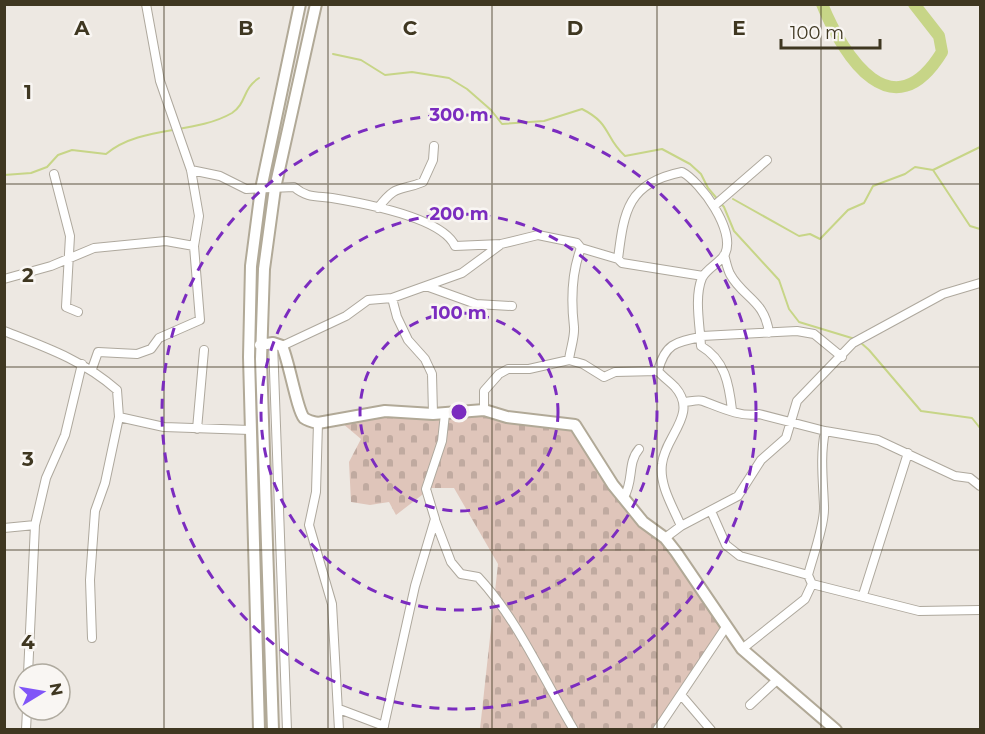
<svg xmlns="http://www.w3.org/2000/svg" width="985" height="734" font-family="Montserrat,sans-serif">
	<defs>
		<pattern id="cemetery-stones" width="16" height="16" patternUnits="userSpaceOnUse" patternTransform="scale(1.5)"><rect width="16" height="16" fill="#dfc5ba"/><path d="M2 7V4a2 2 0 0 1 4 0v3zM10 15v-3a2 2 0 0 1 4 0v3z" fill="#c0aaa0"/></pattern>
	</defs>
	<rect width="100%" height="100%" fill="#ede8e2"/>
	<path fill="url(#cemetery-stones)" d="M 459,411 L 575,425 L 613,485 L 665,538 L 726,627 L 657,729 L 480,729 L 498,564 L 454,488 L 431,488 L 396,515 L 389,502 L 370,505 L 351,502 L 349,462 L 361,439 L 336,418 Z"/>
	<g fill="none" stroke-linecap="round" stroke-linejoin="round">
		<path stroke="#c7d587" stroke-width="2" d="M 333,54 L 361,60 L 385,75 L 412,72 L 449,78 L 467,89 L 491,110 L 502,124 L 544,121 L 582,109 C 612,124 604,137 625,156 L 662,149 L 690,164 L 701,174 L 708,188 L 724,207 L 734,231 L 779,280 L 789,309 L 799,322 L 855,339
			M 933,170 L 980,147
			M 4,175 L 31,173 L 47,167 L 58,155 L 72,150 L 106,154 C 140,125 194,135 232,113 C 247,103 242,89 259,78
			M 733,199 L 799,236 L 810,234 L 820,239 L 848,210 L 864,203 L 873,186 L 905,174 L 915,167 L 933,170 L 970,226 L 980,229
			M 860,342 L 869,350 L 921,411 L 972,418 L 980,428"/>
		<path stroke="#c7d587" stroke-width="12" d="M 822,4 C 844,58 893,132 942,52 L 939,36 L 914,4"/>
		<defs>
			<path id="street" d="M 191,170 L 220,176 L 246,189 L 294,187 C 307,198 316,196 332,198 C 362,203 442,217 455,246 L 501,244 L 538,235 L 577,243 L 581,248 C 571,274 571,301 574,327 C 575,337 570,350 569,360
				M 54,174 L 70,236 L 66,307 L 78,312
				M 715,205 L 767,160
				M 378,208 C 397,183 399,192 423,182 L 433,160 L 434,146
				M 581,248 L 618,259 L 622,263 L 703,276
				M 724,255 C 726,261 727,268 730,274 C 743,298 765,300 769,333
				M 618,259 C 624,210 628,183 682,172 C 701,182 736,231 725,254 C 720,263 707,268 702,278 C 694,297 700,326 701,346 C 725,360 729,384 732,410
				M 4,279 L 51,266 L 94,248 L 166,241 L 194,246
				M 426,286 L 476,304 L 512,306
				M 392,298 L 397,317 L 408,340 L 425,359 L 432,374 L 433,414
				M 4,331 C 45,347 83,360 117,390 L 119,417 L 105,483 L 95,511 L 90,580 L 92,638
				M 702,336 L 797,331 L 814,334 L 842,357
				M 273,343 L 287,730
				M 282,346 L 346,316 L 368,300 L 392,298 L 462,273 L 500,245
				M 92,369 L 98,352 L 137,354 L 151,349 L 159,338 L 200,320 L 194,246 L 199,216 L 191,170 L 160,81 L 146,4
				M 658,371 C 663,377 669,381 675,387 C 699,414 665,436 662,464 C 659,485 673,507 681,526
				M 684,402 C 689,402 698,399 703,401 C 719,407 742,418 759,414 L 825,431 L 878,440 L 955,476 L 970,478 L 980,486
				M 484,410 L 484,391 L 499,374 L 508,369 L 529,369 L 569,360 L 583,364 L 604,377 L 615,372 L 658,371 C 665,344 675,342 701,337
				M 119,417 L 164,427 L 250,430
				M 318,423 L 316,492 L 309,525 L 332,604 L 339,730
				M 197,429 L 204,350
				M 624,497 C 634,481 627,463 639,449
				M 711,511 L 726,545 L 740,556 L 808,575
				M 435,520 L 451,562 L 461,574 L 478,577 C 519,621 543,679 574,730
				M 4,528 L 35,525
				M 665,538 L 681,526 L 738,496 L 761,460 L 786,438 L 797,401 L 853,343 L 943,294 L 980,283
				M 812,584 L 808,575 C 813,556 825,524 824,506 C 823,480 820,456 825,431
				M 863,595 L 908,453
				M 742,649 L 805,599 L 812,584 L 919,611 L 980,610
				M 28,674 L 35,525 L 46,478 L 65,435 L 82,364
				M 682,696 L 711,730
				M 750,705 L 778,679
				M 339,709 L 384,726
				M 26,730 L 27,710
				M 383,730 L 415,586 L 435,519 L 426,489 L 442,441 L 445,414
				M 657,730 L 726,627"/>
			<path id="secondary" d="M 260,345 L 273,343 L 282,346 C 289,361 297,410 304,418 C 308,421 313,422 318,423 L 385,411 L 433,414 L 484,410 L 507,417 L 575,425 L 613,485 L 643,522 L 665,538 L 676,552 L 742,649 L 836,730
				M 259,730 L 249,357 L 251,266 L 261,189 L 300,4
				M 273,730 L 261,359 L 264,269 L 275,188 L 316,4"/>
		</defs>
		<use href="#street" stroke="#aea89d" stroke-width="10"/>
		<use href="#secondary" stroke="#b1a997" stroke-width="14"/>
		<use href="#street" stroke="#fff" stroke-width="8"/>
		<use href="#secondary" stroke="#fff" stroke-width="10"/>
	</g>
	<path fill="none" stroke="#3f3721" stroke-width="1.5" stroke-opacity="0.55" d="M 164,4 L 164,730M 328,4 L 328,730M 492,4 L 492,730M 657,4 L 657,730M 821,4 L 821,730M 4,184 L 980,184M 4,367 L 980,367M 4,550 L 980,550"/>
	<g fill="none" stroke="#7b2cbf" stroke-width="3" stroke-dasharray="10 8">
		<circle cx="459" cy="412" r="99"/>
		<circle cx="459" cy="412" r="198"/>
		<circle cx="459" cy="412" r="297"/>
	</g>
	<g font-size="20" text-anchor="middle" font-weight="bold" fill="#3f3721" stroke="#f9f6f3" stroke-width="5" stroke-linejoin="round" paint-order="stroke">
		<text x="82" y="35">A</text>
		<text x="246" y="35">B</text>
		<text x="410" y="35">C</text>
		<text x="575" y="35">D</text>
		<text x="739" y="35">E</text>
		<text x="28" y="99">1</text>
		<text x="28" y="282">2</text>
		<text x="28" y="466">3</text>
		<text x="28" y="649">4</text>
	</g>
	<circle cx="459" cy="412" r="9" fill="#7b2cbf" stroke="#f9f6f3" stroke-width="3"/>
	<g font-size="18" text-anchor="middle" font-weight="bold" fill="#7b2cbf" stroke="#f9f6f3" stroke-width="5" stroke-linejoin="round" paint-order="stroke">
		<text x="459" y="121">300 m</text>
		<text x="459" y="220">200 m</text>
		<text x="459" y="319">100 m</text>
	</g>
	<rect width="985" height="734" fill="none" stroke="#3f3721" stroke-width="12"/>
	<g transform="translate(42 692) rotate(79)"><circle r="28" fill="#f9f6f3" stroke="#afaa9f" stroke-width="1.5"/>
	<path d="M0-4.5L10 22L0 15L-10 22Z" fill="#8055f8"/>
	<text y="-9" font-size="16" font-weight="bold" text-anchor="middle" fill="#3f3721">N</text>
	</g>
	<path d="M781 39v9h99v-9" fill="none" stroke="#3f3721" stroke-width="3"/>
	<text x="790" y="39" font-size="18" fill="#3f3721" stroke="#f9f6f3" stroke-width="4.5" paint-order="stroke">100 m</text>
</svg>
